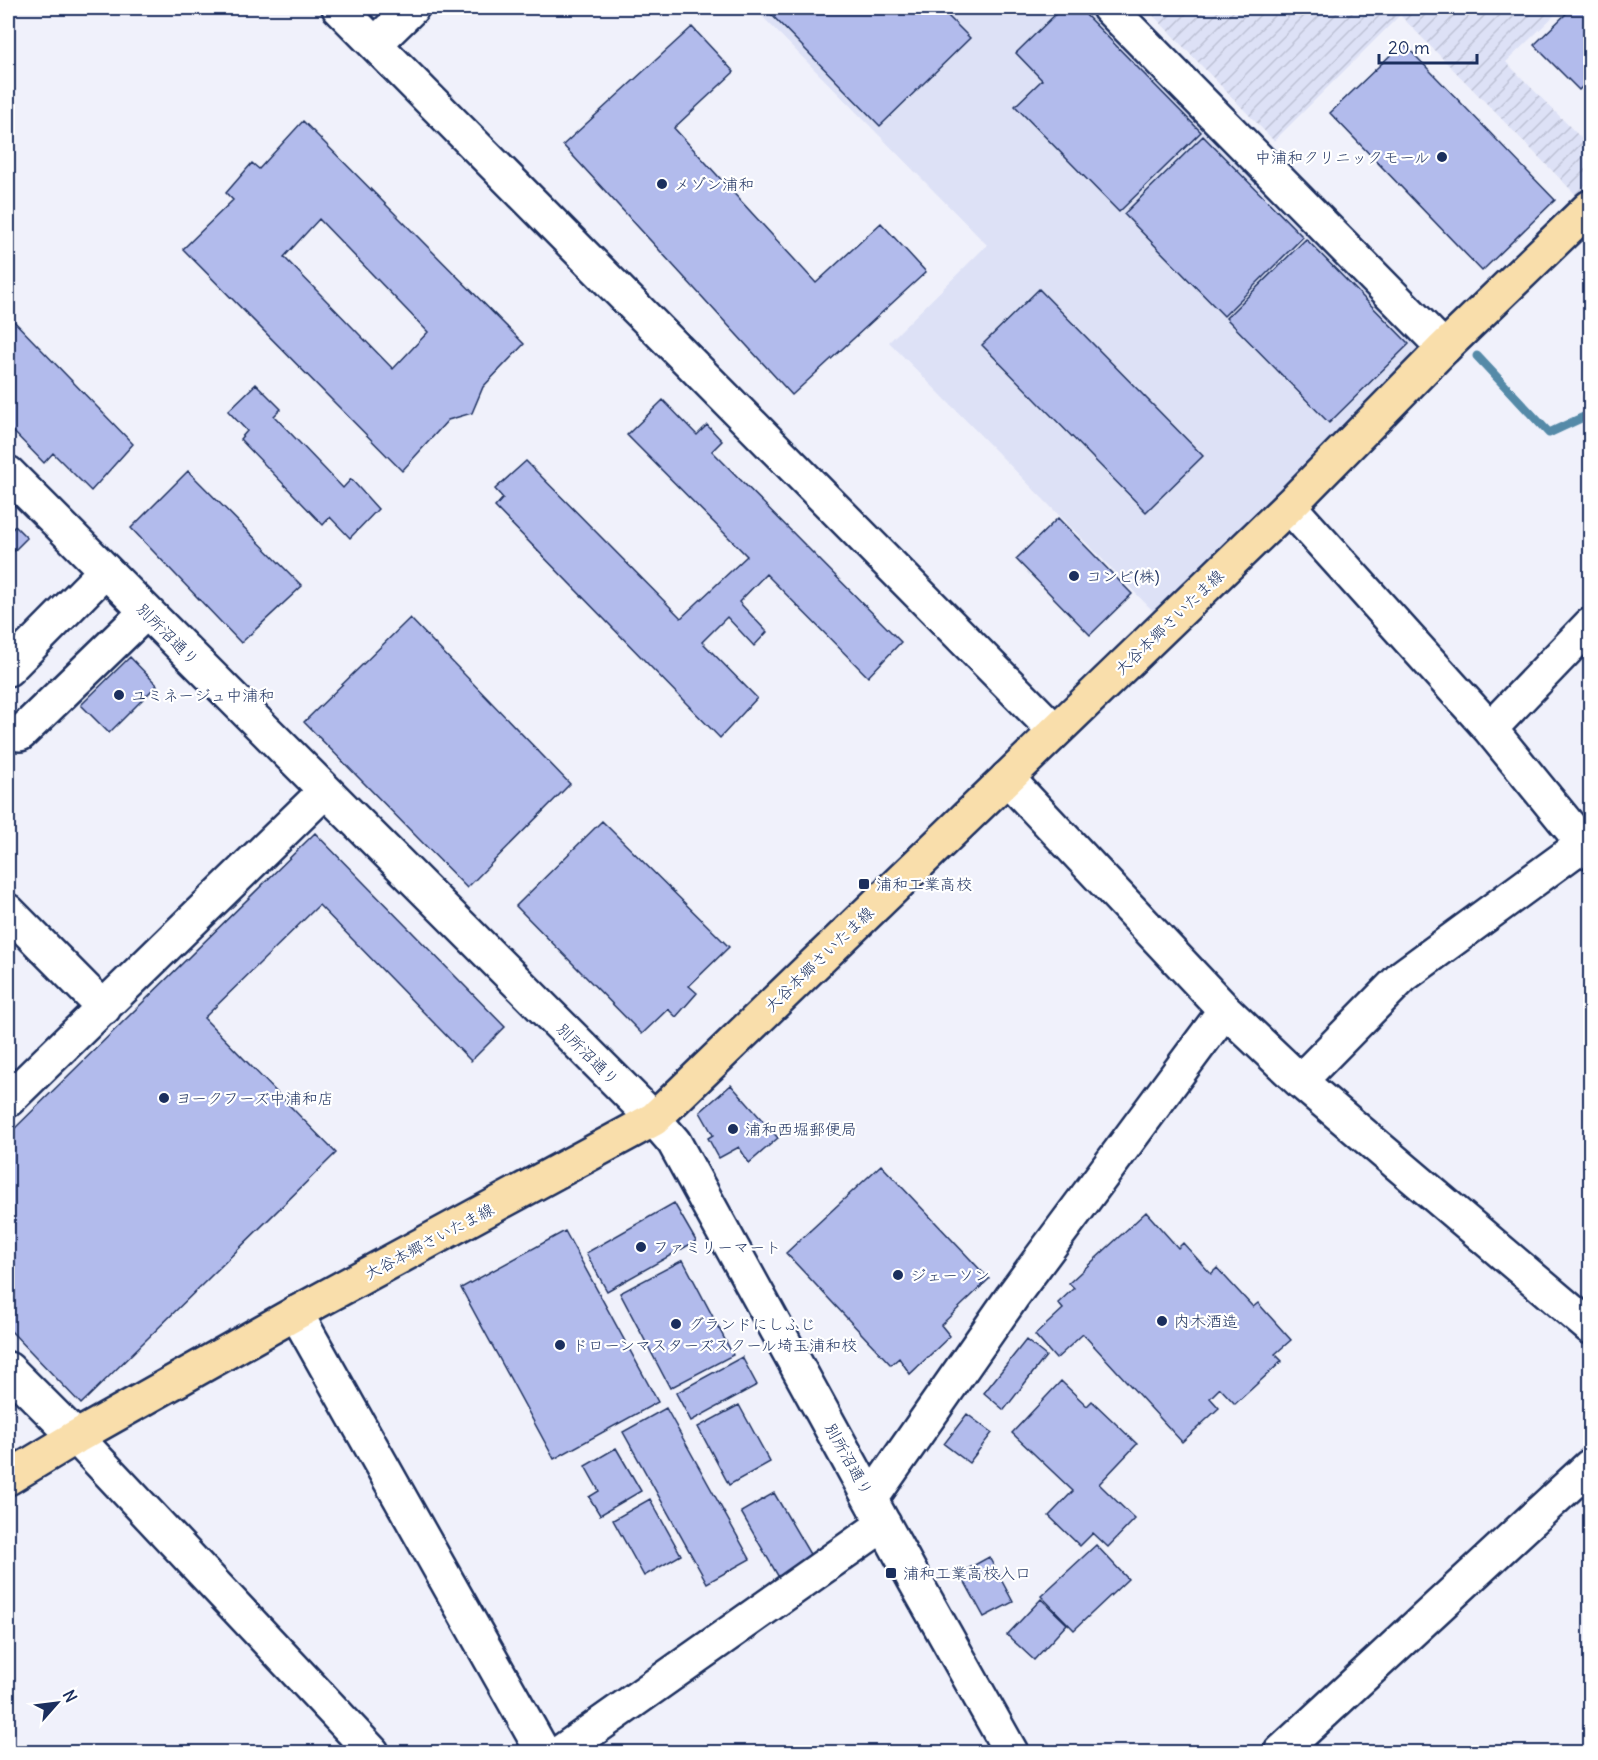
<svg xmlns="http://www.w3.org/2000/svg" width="1598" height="1760" font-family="Delius,'Klee One',sans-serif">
	<defs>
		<pattern id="industrial-furrows" width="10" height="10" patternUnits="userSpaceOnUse" patternTransform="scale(1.5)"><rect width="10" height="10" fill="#dde1f6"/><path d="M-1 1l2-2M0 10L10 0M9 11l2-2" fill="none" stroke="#bdc1d5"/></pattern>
	</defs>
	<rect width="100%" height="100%" fill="#f0f1fb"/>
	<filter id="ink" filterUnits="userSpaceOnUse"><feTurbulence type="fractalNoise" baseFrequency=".0167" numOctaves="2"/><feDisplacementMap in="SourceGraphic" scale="12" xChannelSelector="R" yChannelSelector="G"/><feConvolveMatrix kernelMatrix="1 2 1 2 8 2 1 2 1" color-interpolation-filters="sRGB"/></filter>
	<g filter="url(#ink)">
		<path fill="#dde1f6" d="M 754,8 L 1084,8 L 1421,351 L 1155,613 L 889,342 L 987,245 Z"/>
		<path fill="url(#industrial-furrows)" d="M 1146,8 L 1562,8 L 1506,62 L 1590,147 L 1590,179 L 1576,195 L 1400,15 L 1274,141 Z"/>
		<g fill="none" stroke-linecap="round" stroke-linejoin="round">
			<path stroke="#548aa8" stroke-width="9" d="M 1477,356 L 1549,433 L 1590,414"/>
		</g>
		<path fill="#b2bbec" stroke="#1b2f5e" stroke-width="1.5" fill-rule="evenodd" d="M 765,8 L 940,8 L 970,38 L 880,126 Z
			M 1062,8 L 1079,8 L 1201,132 L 1119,212 L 1015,106 L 1042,80 L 1016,53 Z
			M 1572,8 L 1590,8 L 1590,79 L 1579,90 L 1534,45 Z
			M 692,27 L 734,72 L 674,128 L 816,283 L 881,223 L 926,272 L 792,395 L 563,145 Z
			M 1403,43 L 1555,200 L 1482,271 L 1330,113 Z
			M 303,121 L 524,344 L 483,387 L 472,413 L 448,420 L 402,471 L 183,249 L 233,200 L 226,193 L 252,163 L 259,169 ZM 319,219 L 428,332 L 393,369 L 284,257 Z
			M 1203,136 L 1303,237 L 1224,316 L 1124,214 Z
			M 1306,239 L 1409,344 L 1329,423 L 1226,318 Z
			M 1039,289 L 1203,456 L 1146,512 L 982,345 Z
			M 8,315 L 133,444 L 91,491 L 53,453 L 44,463 L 8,426 Z
			M 256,384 L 281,409 L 274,416 L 343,488 L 351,479 L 378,509 L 350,538 L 330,517 L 323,525 L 240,439 L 247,431 L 228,411 Z
			M 663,400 L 697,435 L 707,425 L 722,441 L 712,451 L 901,642 L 868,677 L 766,574 L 739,602 L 767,632 L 754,646 L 727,617 L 702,642 L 757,698 L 720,738 L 495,507 L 503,498 L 495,489 L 526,461 L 681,618 L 747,556 L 627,435 Z
			M 188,471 L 302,586 L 241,643 L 131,528 Z
			M 1058,518 L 1132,594 L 1090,635 L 1016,559 Z
			M 15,526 L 27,538 L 8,557 L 8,534 Z
			M 410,618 L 570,784 L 467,888 L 304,722 Z
			M 130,657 L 157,685 L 109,733 L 81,705 Z
			M 602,821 L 729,947 L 689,986 L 697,993 L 676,1017 L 668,1009 L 642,1034 L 516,906 Z
			M 315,833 L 505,1027 L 471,1061 L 319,905 L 204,1018 L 336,1153 L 81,1404 L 8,1328 L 8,1135 Z
			M 731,1085 L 778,1138 L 749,1163 L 739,1147 L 719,1158 L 708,1138 L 713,1135 L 700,1112 Z
			M 881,1165 L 989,1279 L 941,1325 L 950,1336 L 910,1374 L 899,1358 L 891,1365 L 786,1253 Z
			M 674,1203 L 696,1241 L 607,1291 L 586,1253 Z
			M 1146,1212 L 1178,1248 L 1183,1243 L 1211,1274 L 1217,1268 L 1253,1307 L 1258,1303 L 1291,1340 L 1275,1354 L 1282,1361 L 1235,1404 L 1220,1388 L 1210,1398 L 1219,1408 L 1182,1442 L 1083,1334 L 1056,1359 L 1035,1335 L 1063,1309 L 1058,1303 L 1074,1288 L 1069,1283 Z
			M 565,1231 L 658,1402 L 554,1459 L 461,1288 Z
			M 683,1260 L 733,1355 L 670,1388 L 620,1293 Z
			M 1026,1340 L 1046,1356 L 1004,1410 L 984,1393 Z
			M 742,1357 L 757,1385 L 691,1421 L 676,1393 Z
			M 1061,1381 L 1087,1406 L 1092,1401 L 1137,1444 L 1099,1484 L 1135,1519 L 1108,1547 L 1093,1533 L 1080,1546 L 1049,1516 L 1073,1491 L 1012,1433 Z
			M 739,1405 L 770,1462 L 729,1485 L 698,1427 Z
			M 666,1408 L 750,1559 L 707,1583 L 623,1432 Z
			M 967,1414 L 992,1433 L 969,1463 L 944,1444 Z
			M 616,1448 L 641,1491 L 600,1515 L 589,1497 L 599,1491 L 585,1466 Z
			M 774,1493 L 814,1561 L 781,1581 L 741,1512 Z
			M 650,1499 L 681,1555 L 644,1576 L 613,1520 Z
			M 1096,1545 L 1128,1579 L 1074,1630 L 1041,1596 Z
			M 989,1557 L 1013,1602 L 984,1617 L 960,1573 Z
			M 1041,1599 L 1067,1624 L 1034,1660 L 1007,1635 Z"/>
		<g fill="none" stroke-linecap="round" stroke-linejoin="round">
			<defs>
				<path id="minor" d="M 339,8 L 1055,731
					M 1109,8 L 1444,348
					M 375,44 L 412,8
					M 8,473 L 654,1119 L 674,1142 L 915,1581 L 1011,1752
					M 1289,506 L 1490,729 L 1590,852
					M 8,669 L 105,571
					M 1490,729 L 1590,625
					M 20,734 L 146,612
					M 1007,778 L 1225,1010 L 1300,1081 L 1590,1327
					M 8,911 L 104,1008
					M 1300,1081 L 1403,976 L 1590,839
					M 8,1100 L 325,791
					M 296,1313 L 543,1752
					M 8,1369 L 76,1437 L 372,1752
					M 871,1499 L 1012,1297 L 1225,1010
					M 561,1752 L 884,1524
					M 1281,1752 L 1590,1466"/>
				<path id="major" d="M 8,1478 L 76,1437 L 296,1313 L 654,1119 L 1289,506 L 1444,348 L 1590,207"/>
			</defs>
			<use href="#minor" stroke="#1b2f5e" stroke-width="38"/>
			<use href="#major" stroke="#1b2f5e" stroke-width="38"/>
			<use href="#minor" stroke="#fff" stroke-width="33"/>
			<use href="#major" stroke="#f9deab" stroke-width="33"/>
		</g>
	</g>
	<g fill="#1b2f5e" stroke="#fff" stroke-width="2">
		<circle cx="1442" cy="157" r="6"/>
		<circle cx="662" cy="184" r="6"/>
		<circle cx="1074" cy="576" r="6"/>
		<circle cx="119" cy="695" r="6"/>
		<rect x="858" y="878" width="12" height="12" rx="3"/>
		<circle cx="164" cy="1098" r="6"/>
		<circle cx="733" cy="1129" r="6"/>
		<circle cx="641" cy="1247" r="6"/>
		<circle cx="898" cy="1275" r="6"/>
		<circle cx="1162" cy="1321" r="6"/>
		<circle cx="676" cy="1324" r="6"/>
		<circle cx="560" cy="1345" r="6"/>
		<rect x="885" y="1567" width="12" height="12" rx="3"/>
	</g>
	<g text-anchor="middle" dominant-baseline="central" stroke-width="4.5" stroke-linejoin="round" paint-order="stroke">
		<g font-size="16" fill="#1b2f5e" stroke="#fff" text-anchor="start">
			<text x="1430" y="157" text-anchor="end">中浦和クリニックモール</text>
			<text x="674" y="184">メゾン浦和</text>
			<text x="1086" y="576">コンビ(株)</text>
			<text x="131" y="695">ユミネージュ中浦和</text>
			<text x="876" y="884">浦和工業高校</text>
			<text x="176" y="1098">ヨークフーズ中浦和店</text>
			<text x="745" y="1129">浦和西堀郵便局</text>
			<text x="653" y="1247">ファミリーマート</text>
			<text x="910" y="1275">ジェーソン</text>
			<text x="1174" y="1321">内木酒造</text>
			<text x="688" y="1324">グランドにしふじ</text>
			<text x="572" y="1345">ドローンマスターズスクール埼玉浦和校</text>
			<text x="903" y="1573">浦和工業高校入口</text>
		</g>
		<g font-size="16" fill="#1b2f5e" stroke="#fff">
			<text transform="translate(1169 622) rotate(-44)">大谷本郷さいたま線</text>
			<text transform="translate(168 634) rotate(45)">別所沼通り</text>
			<text transform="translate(819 959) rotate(-44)">大谷本郷さいたま線</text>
			<text transform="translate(588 1054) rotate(45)">別所沼通り</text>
			<text transform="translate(429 1241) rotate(-28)">大谷本郷さいたま線</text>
			<text transform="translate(849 1459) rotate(61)">別所沼通り</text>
		</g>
	</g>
	<rect width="1598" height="1760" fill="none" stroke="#fff" stroke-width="30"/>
	<rect x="15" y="15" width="1568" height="1730" fill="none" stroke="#1b2f5e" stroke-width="2" filter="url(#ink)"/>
	<g transform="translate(57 1703) rotate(62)" stroke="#ffffff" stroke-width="4.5" paint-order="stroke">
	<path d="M0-4.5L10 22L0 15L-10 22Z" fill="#1b2f5e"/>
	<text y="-9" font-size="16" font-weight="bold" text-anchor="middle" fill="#1b2f5e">N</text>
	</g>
	<path d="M1379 54v9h98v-9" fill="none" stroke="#1b2f5e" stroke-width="3"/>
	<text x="1388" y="54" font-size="18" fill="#1b2f5e" stroke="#ffffff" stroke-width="4.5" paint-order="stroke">20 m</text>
</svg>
